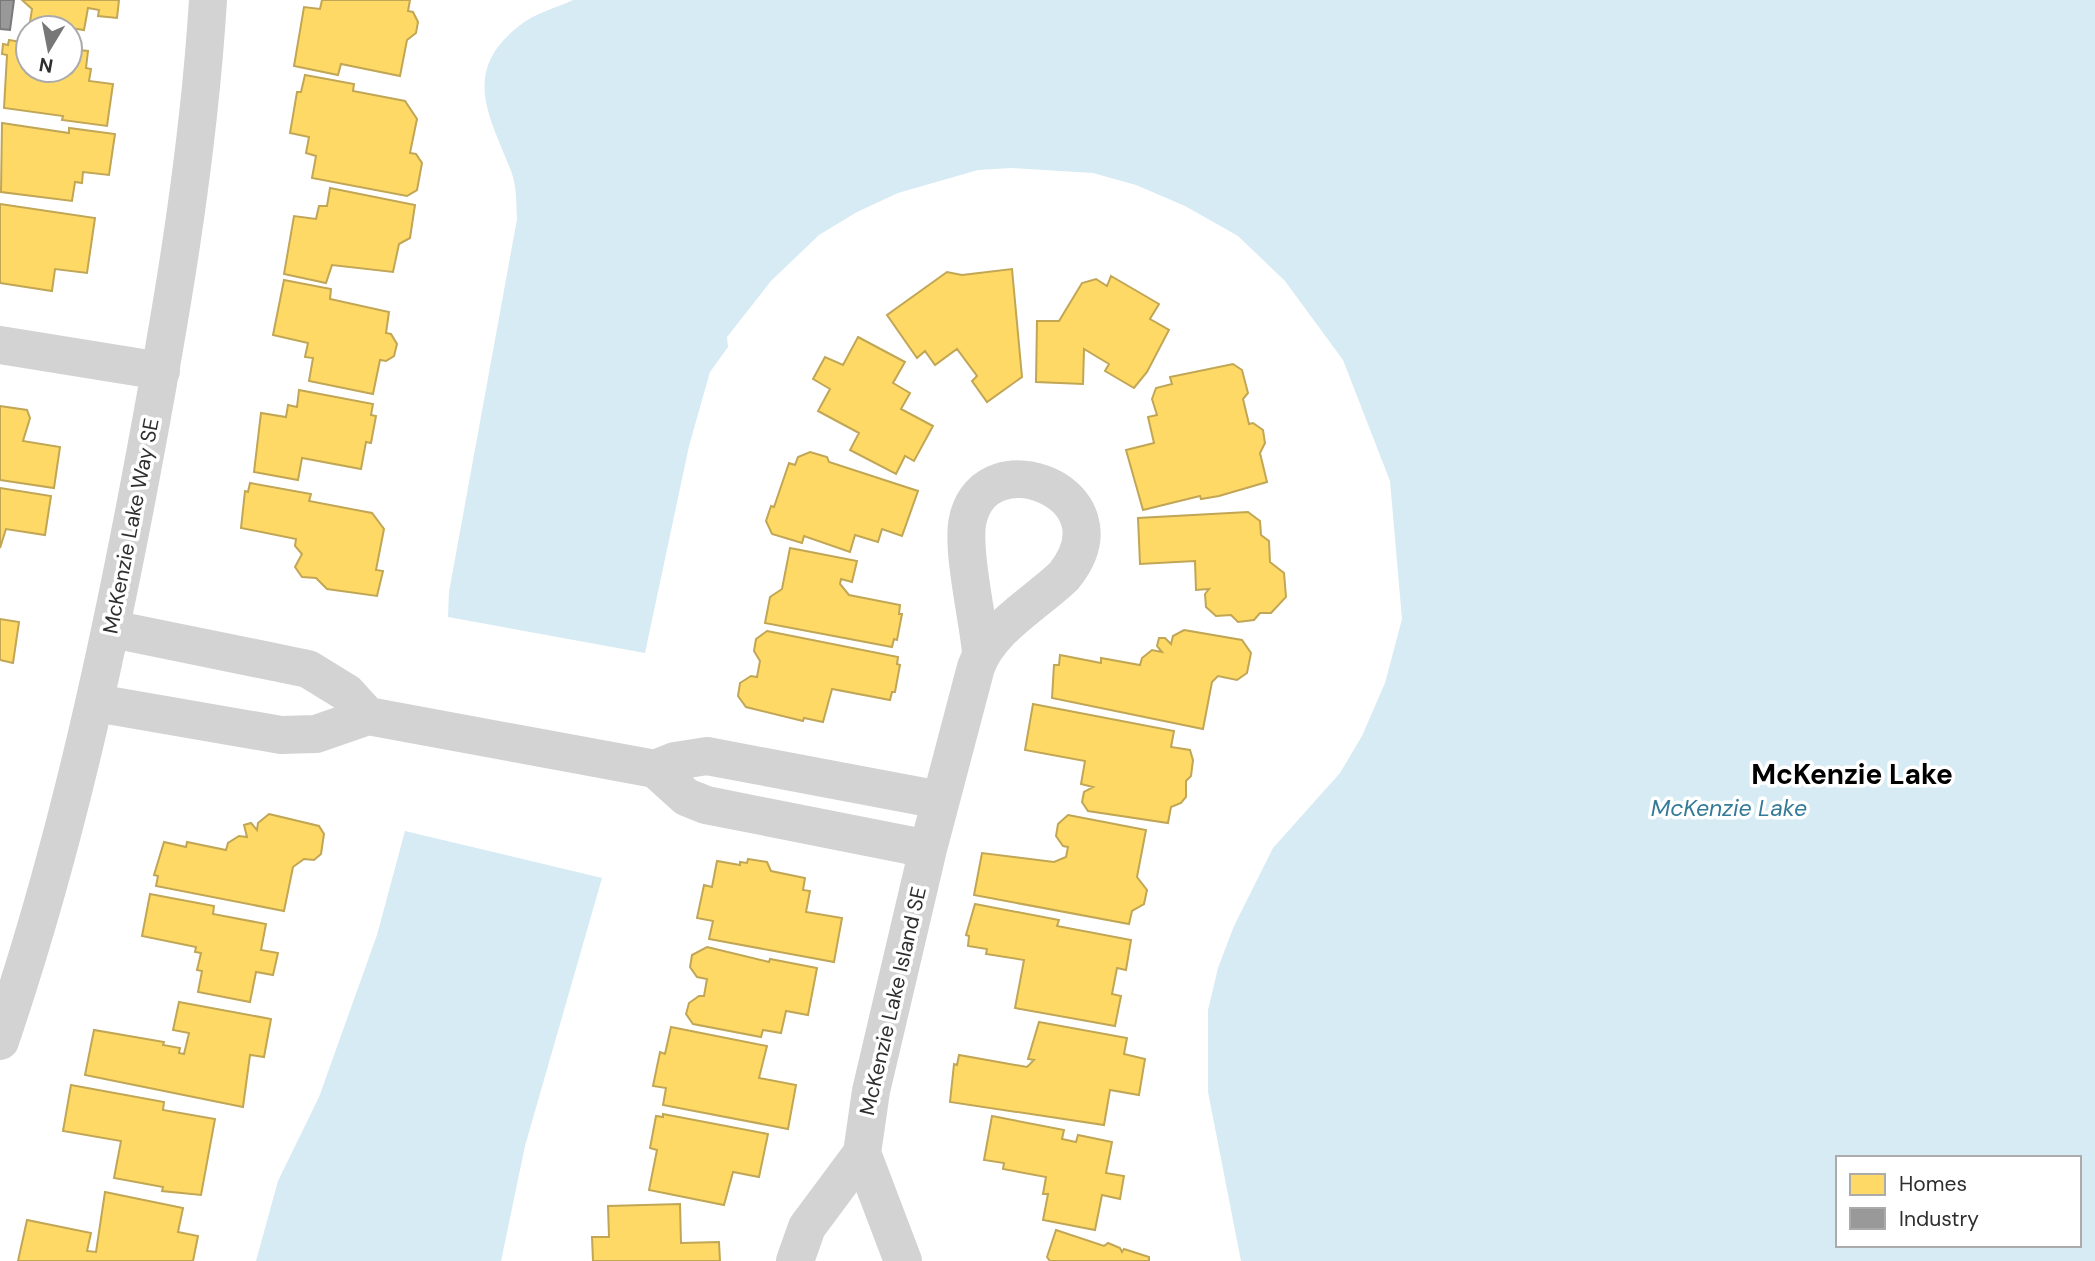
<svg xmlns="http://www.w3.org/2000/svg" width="2095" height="1261" font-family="'DM Sans',sans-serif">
	<rect width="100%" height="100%" fill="#fff"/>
	<path fill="#d6ebf4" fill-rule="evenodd" d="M 573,0 L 2095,0 L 2095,1261 L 1241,1261 L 1208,1092 L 1208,1010 L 1218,968 L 1234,926 L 1273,848 L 1340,773 L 1362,736 L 1385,683 L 1402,619 L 1390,481 L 1343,360 L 1285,281 L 1238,236 L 1185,206 L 1136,185 L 1093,173 L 1011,168 L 978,170 L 898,193 L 857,212 L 819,235 L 771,281 L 727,337 L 728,347 L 710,372 L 689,446 L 645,653 L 448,617 L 449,592 L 517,219 C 516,203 517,186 511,171 C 490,116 460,72 519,26 C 533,14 556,8 573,0 ZM 1838,1158 L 2079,1158 L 2079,1245 L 1838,1245 Z
		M 405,831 L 602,878 L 525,1146 L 501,1261 L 256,1261 L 278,1181 L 319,1097 L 377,935 Z"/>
	<path fill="#ffd966" stroke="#c0a655" stroke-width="2" d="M 22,0 L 119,0 L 117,18 L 98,16 L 99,10 L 88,8 L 84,30 L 30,22 L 32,9 Z
		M 322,0 L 410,0 L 408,11 L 413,12 L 418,22 L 416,33 L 407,40 L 400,76 L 341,64 L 338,75 L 294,66 L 304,7 L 320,9 Z
		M 9,40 L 28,43 L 28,70 L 70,70 L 70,49 L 88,51 L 86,68 L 91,69 L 89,81 L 113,84 L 107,126 L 62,120 L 63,116 L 4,108 L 7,55 L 2,54 L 3,44 L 8,45 Z
		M 305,75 L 354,84 L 353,91 L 405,101 L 417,119 L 410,153 L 416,154 L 422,163 L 417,190 L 407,196 L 312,178 L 316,156 L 306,153 L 309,137 L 290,133 L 297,92 L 301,92 Z
		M 2,123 L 69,133 L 69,128 L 115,134 L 109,175 L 83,172 L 82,183 L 75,182 L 72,201 L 1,192 Z
		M 330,188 L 415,205 L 410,238 L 399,244 L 393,272 L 332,265 L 326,283 L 284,274 L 294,216 L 316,219 L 319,206 L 327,206 Z
		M 0,204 L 95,218 L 87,273 L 55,269 L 52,291 L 0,283 Z
		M 1012,269 L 1022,377 L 987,402 L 972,381 L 977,376 L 957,349 L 935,365 L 925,351 L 917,358 L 887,315 L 947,272 L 962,275 Z
		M 1111,276 L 1159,304 L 1150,319 L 1169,330 L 1147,372 L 1134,388 L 1105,371 L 1109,364 L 1084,349 L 1083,384 L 1036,382 L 1037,321 L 1059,321 L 1082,283 L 1096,279 L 1107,286 Z
		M 284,280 L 331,289 L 330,299 L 389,312 L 386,333 L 391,334 L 397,344 L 394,356 L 386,361 L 380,360 L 373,394 L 309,381 L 313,358 L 305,357 L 308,343 L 273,335 Z
		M 858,337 L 905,362 L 893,383 L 910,393 L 901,409 L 933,426 L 914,461 L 905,456 L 896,474 L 850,450 L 859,433 L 818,411 L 830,389 L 813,379 L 825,357 L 843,365 Z
		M 1233,364 L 1242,370 L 1248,393 L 1243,399 L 1249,424 L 1253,423 L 1263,430 L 1265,443 L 1260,453 L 1267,482 L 1219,496 L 1201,499 L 1200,496 L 1143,510 L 1126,450 L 1154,443 L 1148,417 L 1157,415 L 1152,399 L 1156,388 L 1172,384 L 1170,377 Z
		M 299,390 L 373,404 L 371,415 L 376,416 L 371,443 L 366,442 L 361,469 L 302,458 L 298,480 L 254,472 L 261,413 L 286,417 L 288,405 L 297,407 Z
		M 0,406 L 27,410 L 30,418 L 23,441 L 60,447 L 54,488 L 0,480 Z
		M 810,452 L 827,457 L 829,462 L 918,491 L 902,536 L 882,529 L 878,542 L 855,535 L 850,552 L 804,536 L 802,543 L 772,534 L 766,521 L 771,506 L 774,507 L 789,463 L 795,465 L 798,457 Z
		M 250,483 L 311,494 L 309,501 L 372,513 L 384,529 L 376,570 L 383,571 L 377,596 L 327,589 L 316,578 L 302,577 L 295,567 L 302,554 L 295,546 L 296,539 L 241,528 L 245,491 L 248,492 Z
		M 0,488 L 51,496 L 45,535 L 6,529 L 0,548 Z
		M 1248,512 L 1260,521 L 1261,535 L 1269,541 L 1270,562 L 1284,573 L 1286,597 L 1271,613 L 1260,613 L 1254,620 L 1238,622 L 1231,615 L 1216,616 L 1206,607 L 1205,594 L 1209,589 L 1196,590 L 1195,561 L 1140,564 L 1138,518 Z
		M 790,548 L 857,561 L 852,582 L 841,579 L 840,584 L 849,595 L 900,605 L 899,614 L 902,614 L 897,640 L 894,639 L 892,647 L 765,623 L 770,597 L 782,589 Z
		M 0,619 L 19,622 L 13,663 L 0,660 Z
		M 1184,630 L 1242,640 L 1251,653 L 1247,673 L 1237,680 L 1218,676 L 1212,682 L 1203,729 L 1052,698 L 1054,665 L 1059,665 L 1060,655 L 1101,663 L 1101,658 L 1140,665 L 1142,658 L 1152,650 L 1162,652 L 1157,646 L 1159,638 L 1165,638 L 1171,644 L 1173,636 Z
		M 767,631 L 898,657 L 897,664 L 900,665 L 895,692 L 892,692 L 890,700 L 832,689 L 823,722 L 804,718 L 803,721 L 746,707 L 738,696 L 740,683 L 751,676 L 757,677 L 760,661 L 754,651 L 756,639 Z
		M 1033,704 L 1174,731 L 1171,747 L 1190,750 L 1193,760 L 1191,776 L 1186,781 L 1186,797 L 1181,803 L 1171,807 L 1168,823 L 1088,811 L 1082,802 L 1084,792 L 1093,787 L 1081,784 L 1085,761 L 1025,750 Z
		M 269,814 L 319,826 L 324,834 L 321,854 L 314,860 L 304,859 L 293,867 L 284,911 L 156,886 L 158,876 L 154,875 L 164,842 L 186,847 L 187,842 L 226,850 L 228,843 L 239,836 L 247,837 L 244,825 L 251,823 L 257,830 L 258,823 Z
		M 1068,815 L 1146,830 L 1137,877 L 1147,890 L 1144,904 L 1132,911 L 1129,924 L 974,895 L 982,853 L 1054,862 L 1066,857 L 1068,847 L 1063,846 L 1056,836 L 1058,824 Z
		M 748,859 L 767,862 L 771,871 L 805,878 L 803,890 L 810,891 L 806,912 L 842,918 L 834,962 L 709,939 L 713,921 L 697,918 L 704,885 L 712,887 L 717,861 L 740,865 L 740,862 L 747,863 Z
		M 150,894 L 214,906 L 213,914 L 266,924 L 261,950 L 278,953 L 273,975 L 256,972 L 250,1002 L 198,992 L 202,971 L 197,970 L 201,953 L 195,952 L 196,947 L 142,936 Z
		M 975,904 L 1059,920 L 1057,926 L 1131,940 L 1126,970 L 1117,968 L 1112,994 L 1121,996 L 1115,1026 L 1015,1008 L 1024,960 L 986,954 L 987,949 L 968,946 L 969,936 L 966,935 Z
		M 707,947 L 769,962 L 770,959 L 817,968 L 808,1015 L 786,1011 L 781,1033 L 763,1030 L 761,1037 L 693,1024 L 686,1014 L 689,1003 L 699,996 L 704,996 L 707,979 L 697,977 L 690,967 L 692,955 Z
		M 179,1002 L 271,1019 L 264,1057 L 250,1055 L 243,1107 L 85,1075 L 94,1030 L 164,1042 L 163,1045 L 180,1048 L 179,1053 L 184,1054 L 189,1033 L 173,1030 Z
		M 1039,1022 L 1127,1038 L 1124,1054 L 1145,1059 L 1139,1095 L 1110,1090 L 1104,1125 L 950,1102 L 954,1064 L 957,1065 L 959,1055 L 1027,1067 L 1034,1060 L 1028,1059 Z
		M 671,1027 L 767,1046 L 759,1078 L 796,1085 L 788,1129 L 663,1105 L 666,1088 L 653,1086 L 660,1052 L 665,1054 Z
		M 71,1085 L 164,1102 L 163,1110 L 215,1119 L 201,1195 L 162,1191 L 163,1187 L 114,1178 L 121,1141 L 63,1131 Z
		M 663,1114 L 768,1134 L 759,1177 L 733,1172 L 724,1205 L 649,1190 L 657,1150 L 650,1148 L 656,1116 L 663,1117 Z
		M 992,1116 L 1064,1130 L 1062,1139 L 1076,1142 L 1078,1135 L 1112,1142 L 1106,1173 L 1124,1176 L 1120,1199 L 1102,1195 L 1095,1230 L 1043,1220 L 1048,1194 L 1043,1194 L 1046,1177 L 1003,1169 L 1004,1163 L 984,1160 Z
		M 105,1192 L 183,1208 L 178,1232 L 198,1236 L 193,1261 L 18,1261 L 27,1220 L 91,1233 L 87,1251 L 96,1252 Z
		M 680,1204 L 681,1243 L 719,1242 L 720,1261 L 593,1261 L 592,1237 L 609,1237 L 608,1206 Z
		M 1056,1230 L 1104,1246 L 1108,1243 L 1120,1248 L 1122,1252 L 1124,1249 L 1149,1257 L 1149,1261 L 1050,1261 L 1047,1257 Z"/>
	<path fill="#999" stroke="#797979" stroke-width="2" d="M 0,0 L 14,0 L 10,30 L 0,29 Z"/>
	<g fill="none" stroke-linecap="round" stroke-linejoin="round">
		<path stroke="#d3d3d3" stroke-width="38" d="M 0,345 L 161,371
			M 112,629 L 308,669 L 347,693 L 368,716
			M 96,703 L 281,735 L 316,734 L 368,716 L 655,769 L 686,797 L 706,805 L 928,849
			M 655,769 L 675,761 L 707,756 L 940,800
			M 0,1041 C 62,859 104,671 140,481 C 170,322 198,162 208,0
			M 862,1153 L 871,1091 L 928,849 L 976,667 C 990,628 1035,604 1064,576 C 1131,493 986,438 968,519 C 961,547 978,619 981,652
			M 795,1261 L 807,1227 L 862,1153 L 903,1261"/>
	</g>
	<g text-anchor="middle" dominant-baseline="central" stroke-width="7" stroke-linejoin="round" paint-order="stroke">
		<g font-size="21" fill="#2e2e2e" stroke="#fff">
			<text transform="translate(131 526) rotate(-79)">McKenzie Lake Way SE</text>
			<text transform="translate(893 1001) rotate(-77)">McKenzie Lake Island SE</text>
		</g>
		<g font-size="23" font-style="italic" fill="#357b98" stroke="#fff">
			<text x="1729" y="808">McKenzie Lake</text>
		</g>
		<g font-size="28" font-weight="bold" fill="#000" stroke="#fff">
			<text x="1852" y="774">McKenzie Lake</text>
		</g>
	</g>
	<rect x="1836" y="1156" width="245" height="91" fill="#ffffff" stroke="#ababab" stroke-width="2"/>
	<rect x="1850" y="1174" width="35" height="21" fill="#ffd966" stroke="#ababab" stroke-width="2"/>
	<text x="1899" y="1191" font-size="21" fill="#2e2e2e">Homes</text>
	<rect x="1850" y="1208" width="35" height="21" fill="#999999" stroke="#ababab" stroke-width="2"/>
	<text x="1899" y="1226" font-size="21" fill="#2e2e2e">Industry</text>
	<g transform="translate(49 49) rotate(190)"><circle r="33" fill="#ffffff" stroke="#ababab" stroke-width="2"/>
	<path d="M0-5L12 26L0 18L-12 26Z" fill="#777777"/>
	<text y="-10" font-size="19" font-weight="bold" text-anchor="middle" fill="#2e2e2e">N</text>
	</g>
</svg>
